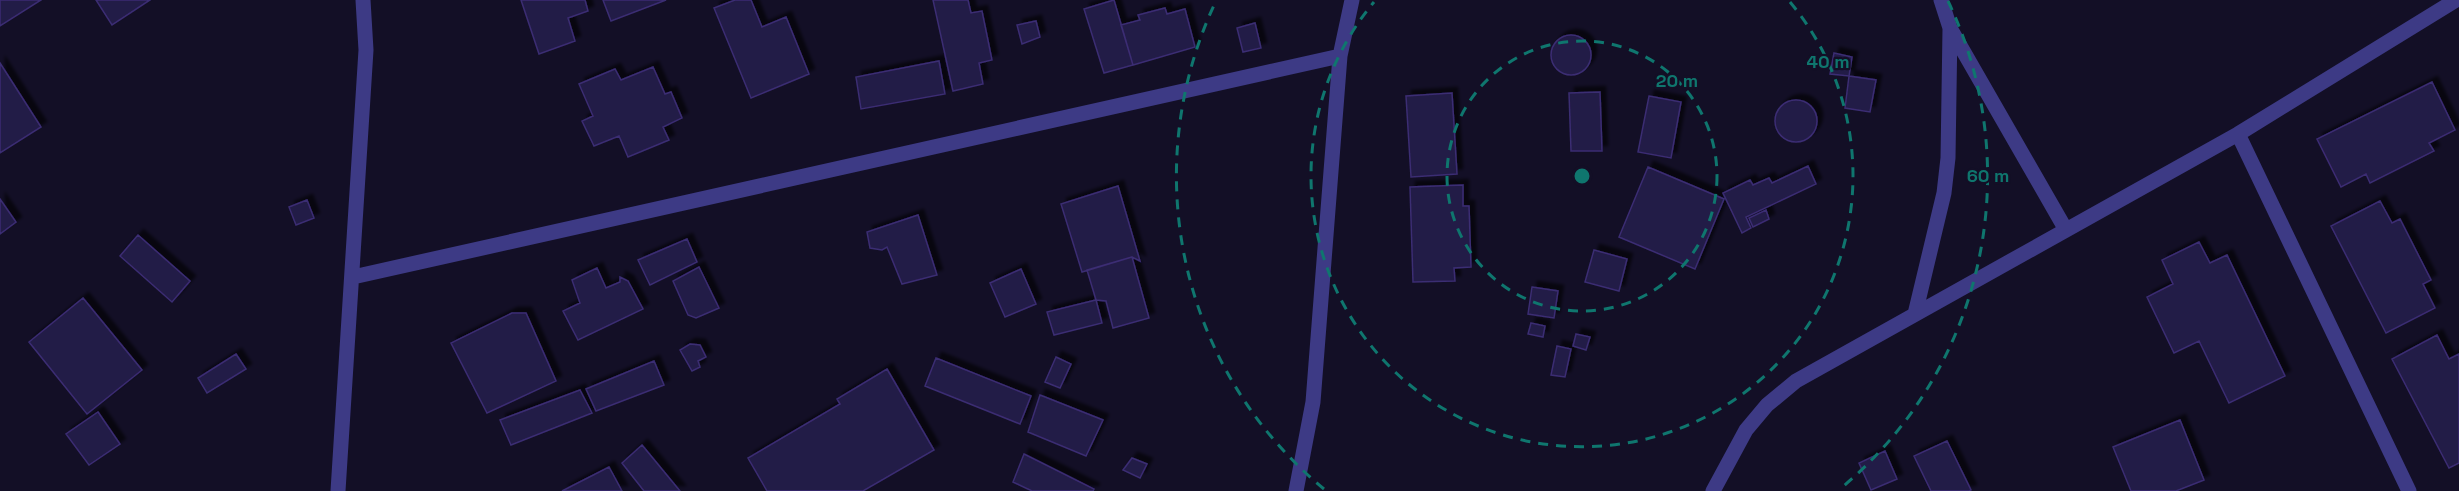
<svg xmlns="http://www.w3.org/2000/svg" width="2459" height="491" font-family="'Space Grotesk',sans-serif">
	<defs>
		<filter id="shadow"><feDropShadow dx="5.5" dy="-5.5" stdDeviation="1.5" flood-color="#0009"/></filter>
	</defs>
	<rect width="100%" height="100%" fill="#130f26"/>
	<path fill="#241b47" stroke="#3b2d73" stroke-width="1.5" filter="url(#shadow)" d="M 0,0 L 41,0 L 0,26 Z
		M 96,0 L 150,0 L 112,25 Z
		M 521,0 L 585,0 L 588,11 L 568,18 L 575,41 L 539,54 Z
		M 603,0 L 666,0 L 611,21 Z
		M 735,0 L 751,0 L 762,27 L 786,17 L 809,74 L 751,98 L 714,8 Z
		M 933,0 L 968,0 L 971,13 L 982,11 L 992,60 L 979,63 L 983,84 L 953,91 Z
		M 1114,0 L 1133,65 L 1104,73 L 1084,9 Z
		M 1165,8 L 1167,14 L 1185,9 L 1195,47 L 1133,65 L 1121,25 L 1140,20 L 1138,15 Z
		M 1036,21 L 1040,37 L 1022,44 L 1017,25 Z
		M 1255,23 L 1261,48 L 1243,52 L 1237,28 Z
		M1551 55a20 20 0 1 1 40 0a20 20 0 1 1-40 0Z
		M 1834,53 L 1852,57 L 1849,76 L 1830,74 Z
		M 939,61 L 945,94 L 861,109 L 856,77 Z
		M 0,63 L 41,127 L 0,153 Z
		M 653,67 L 665,94 L 671,92 L 682,118 L 663,127 L 669,140 L 628,157 L 619,136 L 594,146 L 582,121 L 593,116 L 579,84 L 615,69 L 621,80 Z
		M 1849,76 L 1876,80 L 1870,112 L 1845,108 Z
		M 2432,82 L 2455,130 L 2429,143 L 2434,151 L 2370,183 L 2366,174 L 2341,187 L 2317,139 Z
		M 1600,92 L 1602,151 L 1571,151 L 1569,93 Z
		M 1452,93 L 1457,174 L 1411,177 L 1406,96 Z
		M 1649,96 L 1681,102 L 1671,158 L 1638,152 Z
		M1775 121a21 21 0 1 1 42 0a21 21 0 1 1-42 0Z
		M 1808,166 L 1816,184 L 1746,217 L 1751,228 L 1742,233 L 1723,193 L 1750,180 L 1753,185 L 1769,178 L 1772,183 Z
		M 1648,167 L 1724,199 L 1695,269 L 1619,237 Z
		M 1463,185 L 1463,206 L 1469,206 L 1471,267 L 1454,268 L 1455,281 L 1413,282 L 1410,187 Z
		M 1118,186 L 1140,261 L 1132,257 L 1082,272 L 1061,204 Z
		M 0,199 L 16,222 L 0,234 Z
		M 307,200 L 314,218 L 296,225 L 289,207 Z
		M 2380,201 L 2392,223 L 2400,219 L 2431,280 L 2423,284 L 2435,308 L 2386,333 L 2331,226 Z
		M 1766,210 L 1769,219 L 1753,227 L 1749,218 Z
		M 918,215 L 937,275 L 902,284 L 887,247 L 882,250 L 870,248 L 867,232 Z
		M 138,235 L 190,281 L 172,302 L 120,256 Z
		M 687,239 L 697,262 L 650,285 L 638,260 Z
		M 2199,242 L 2210,263 L 2227,255 L 2285,376 L 2229,403 L 2199,341 L 2174,353 L 2147,297 L 2173,284 L 2162,260 Z
		M 1594,250 L 1627,259 L 1619,291 L 1585,282 Z
		M 1132,257 L 1149,318 L 1113,328 L 1106,301 L 1096,300 L 1087,270 Z
		M 699,267 L 719,308 L 696,318 L 688,315 L 673,281 Z
		M 597,268 L 606,288 L 620,282 L 620,277 L 628,281 L 643,309 L 578,340 L 563,311 L 580,303 L 572,280 Z
		M 1021,269 L 1036,304 L 1005,317 L 990,283 Z
		M 1532,287 L 1558,291 L 1554,318 L 1528,314 Z
		M 83,298 L 142,370 L 87,414 L 29,342 Z
		M 1096,300 L 1102,323 L 1054,335 L 1047,312 Z
		M 512,313 L 526,313 L 556,381 L 487,413 L 451,343 Z
		M 1531,323 L 1545,326 L 1543,337 L 1528,334 Z
		M 1576,334 L 1590,337 L 1586,350 L 1573,346 Z
		M 2437,335 L 2449,359 L 2459,354 L 2459,463 L 2449,468 L 2392,359 Z
		M 690,344 L 700,345 L 706,357 L 698,361 L 700,367 L 692,371 L 680,350 Z
		M 1557,346 L 1571,349 L 1565,377 L 1551,375 Z
		M 236,354 L 246,369 L 207,393 L 198,378 Z
		M 1056,357 L 1071,364 L 1060,388 L 1045,382 Z
		M 936,358 L 1031,396 L 1020,424 L 925,386 Z
		M 654,361 L 664,385 L 596,411 L 586,389 Z
		M 887,369 L 934,450 L 863,491 L 767,491 L 748,458 L 840,404 L 837,399 Z
		M 580,390 L 592,413 L 511,445 L 500,420 Z
		M 1040,395 L 1103,420 L 1086,456 L 1028,432 Z
		M 98,412 L 120,444 L 89,465 L 66,434 Z
		M 2180,420 L 2204,480 L 2176,491 L 2131,491 L 2113,447 Z
		M 1947,441 L 1971,490 L 1969,491 L 1931,491 L 1914,456 Z
		M 642,445 L 680,491 L 644,491 L 622,463 Z
		M 1885,451 L 1897,479 L 1871,490 L 1859,463 Z
		M 1024,454 L 1094,489 L 1093,491 L 1032,491 L 1013,482 Z
		M 1132,458 L 1147,464 L 1140,478 L 1123,470 Z
		M 609,467 L 622,491 L 562,491 Z"/>
	<g fill="none" stroke-linecap="round" stroke-linejoin="round">
		<path stroke="#3d3a85" stroke-width="15" d="M 1941,0 L 1950,28 L 2066,230
			M 2238,134 L 2409,491
			M 353,277 L 1340,56
			M 1915,314 L 1944,193 L 1948,158 L 1950,28
			M 338,491 L 366,50 L 363,0
			M 1296,491 L 1313,402 L 1340,56 L 1352,0
			M 1713,491 L 1746,430 L 1767,405 L 1796,381 L 2238,134 L 2456,0"/>
	</g>
	<g fill="none" stroke="#0f766e" stroke-width="3" stroke-dasharray="10 8">
		<circle cx="1582" cy="176" r="135"/>
		<path d="M1790 2A271 271 0 1 1 1374 2"/>
		<path d="M1324 489A406 406 0 0 1 1216 1M1948 1A406 406 0 0 1 1840 489"/>
	</g>
	<circle cx="1582" cy="176" r="9" fill="#0f766e" stroke="#130f26" stroke-width="3"/>
	<g font-size="18" text-anchor="middle" font-weight="bold" fill="#0f766e" stroke="#130f26" stroke-width="4.5" stroke-linejoin="round" paint-order="stroke">
		<text x="1828" y="68">40 m</text>
		<text x="1677" y="87">20 m</text>
		<text x="1988" y="182">60 m</text>
	</g>
</svg>
